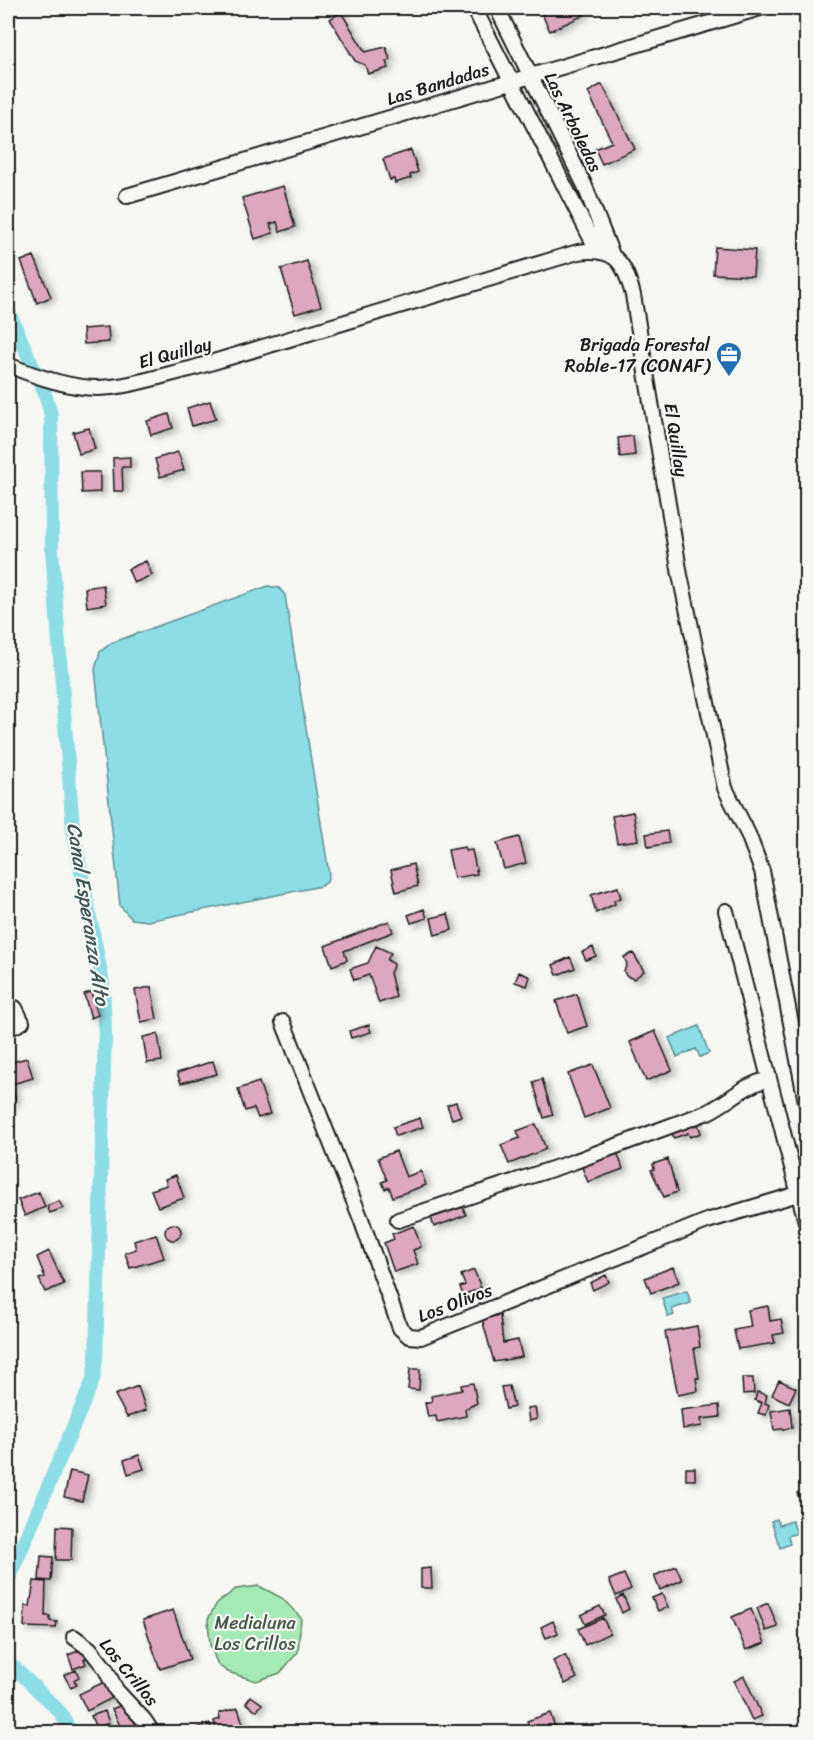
<svg xmlns="http://www.w3.org/2000/svg" width="814" height="1740" font-family="Sriracha,sans-serif">
	<defs>
		<filter id="shadow"><feDropShadow dx="4.5" dy="2.5" stdDeviation="3" flood-color="#0004"/></filter>
	</defs>
	<rect width="100%" height="100%" fill="#f6f6f2"/>
	<filter id="ink" filterUnits="userSpaceOnUse"><feTurbulence type="fractalNoise" baseFrequency=".0167" numOctaves="2"/><feDisplacementMap in="SourceGraphic" scale="12" xChannelSelector="R" yChannelSelector="G"/><feConvolveMatrix kernelMatrix="1 2 1 2 8 2 1 2 1" color-interpolation-filters="sRGB"/></filter>
	<g filter="url(#ink)">
		<path fill="#a5eab5" stroke="#608368" stroke-width="1.5" d="M 259,1586 L 282,1598 L 301,1618 L 298,1652 L 280,1673 L 256,1681 L 228,1672 L 218,1665 L 210,1645 L 208,1619 L 217,1603 L 236,1589 Z"/>
		<path fill="#8cdde5" stroke="#5f9095" stroke-width="1.5" d="M 268,586 L 279,588 L 285,595 L 329,874 L 327,882 L 321,886 L 148,921 L 132,919 L 120,906 L 95,669 L 100,652 L 111,643 Z
			M 699,1026 L 709,1053 L 700,1057 L 696,1049 L 677,1057 L 669,1038 Z
			M 687,1291 L 691,1303 L 672,1309 L 674,1315 L 668,1317 L 662,1298 Z
			M 777,1519 L 779,1525 L 792,1521 L 797,1533 L 788,1536 L 790,1544 L 780,1548 L 771,1521 Z"/>
		<g fill="none" stroke-linecap="round" stroke-linejoin="round">
			<path stroke="#8cdde5" stroke-width="14" d="M 8,310 L 45,394 L 51,415 L 52,550 L 73,830 L 103,984 L 105,1032 L 96,1359 L 93,1380 L 8,1581
				M 8,1664 L 15,1668 L 61,1713 L 71,1732"/>
		</g>
		<path fill="#dda7bf" stroke="#1c1c1c" stroke-width="1.5" filter="url(#shadow)" d="M 539,8 L 580,8 L 584,15 L 550,31 Z
			M 341,12 L 365,52 L 386,47 L 390,60 L 386,61 L 388,68 L 368,74 L 365,65 L 355,61 L 330,19 Z
			M 602,84 L 635,149 L 602,164 L 595,149 L 612,142 L 588,92 Z
			M 411,150 L 418,172 L 410,175 L 411,178 L 395,183 L 394,179 L 390,180 L 383,159 Z
			M 283,186 L 295,227 L 280,232 L 277,222 L 270,224 L 273,233 L 255,239 L 242,198 Z
			M 715,247 L 755,250 L 753,276 L 713,274 Z
			M 34,256 L 51,297 L 37,303 L 21,261 Z
			M 307,261 L 321,306 L 295,314 L 281,269 Z
			M 108,327 L 109,342 L 84,344 L 83,329 Z
			M 210,401 L 216,419 L 192,426 L 187,408 Z
			M 169,414 L 173,428 L 151,435 L 147,421 Z
			M 89,428 L 95,449 L 79,454 L 73,432 Z
			M 633,436 L 635,455 L 620,457 L 618,438 Z
			M 178,452 L 184,470 L 160,477 L 155,459 Z
			M 130,457 L 130,467 L 122,467 L 123,491 L 114,491 L 113,458 Z
			M 81,472 L 100,472 L 100,492 L 82,493 Z
			M 146,561 L 152,575 L 134,583 L 128,569 Z
			M 103,585 L 106,604 L 87,607 L 85,588 Z
			M 633,812 L 638,840 L 617,843 L 612,816 Z
			M 667,831 L 669,843 L 648,847 L 646,834 Z
			M 519,837 L 526,863 L 504,869 L 497,843 Z
			M 465,847 L 465,851 L 472,850 L 477,874 L 454,878 L 448,850 Z
			M 413,864 L 418,886 L 396,892 L 391,870 Z
			M 618,887 L 621,898 L 614,900 L 615,904 L 596,913 L 591,895 Z
			M 424,909 L 427,918 L 411,923 L 408,915 Z
			M 448,914 L 452,930 L 435,935 L 431,918 Z
			M 389,921 L 393,932 L 344,951 L 347,960 L 332,966 L 325,946 Z
			M 376,946 L 391,953 L 387,960 L 394,964 L 390,973 L 396,997 L 379,1003 L 369,975 L 354,980 L 350,969 L 368,963 Z
			M 593,947 L 596,956 L 586,960 L 582,952 Z
			M 633,953 L 644,971 L 634,979 L 626,976 L 624,971 L 627,964 L 624,957 Z
			M 570,957 L 575,968 L 557,975 L 553,965 Z
			M 519,972 L 530,977 L 527,986 L 515,982 Z
			M 151,987 L 157,1019 L 141,1022 L 135,990 Z
			M 91,992 L 98,1015 L 91,1018 L 84,994 Z
			M 577,994 L 587,1026 L 567,1033 L 556,1001 Z
			M 369,1025 L 371,1032 L 351,1038 L 349,1031 Z
			M 655,1031 L 672,1070 L 646,1081 L 630,1042 Z
			M 158,1034 L 162,1061 L 147,1063 L 143,1037 Z
			M 27,1058 L 33,1078 L 12,1084 L 16,1101 L 10,1103 L 11,1108 L 8,1109 L 8,1063 Z
			M 213,1061 L 217,1074 L 181,1083 L 177,1073 Z
			M 593,1065 L 610,1108 L 584,1118 L 568,1074 Z
			M 542,1079 L 553,1115 L 544,1118 L 533,1082 Z
			M 259,1082 L 270,1114 L 258,1118 L 254,1108 L 245,1111 L 238,1089 Z
			M 456,1102 L 461,1116 L 452,1119 L 447,1105 Z
			M 420,1118 L 423,1127 L 396,1136 L 393,1127 Z
			M 696,1119 L 701,1133 L 690,1137 L 688,1133 L 674,1138 L 670,1129 Z
			M 536,1124 L 546,1149 L 509,1164 L 501,1145 L 520,1138 L 517,1131 Z
			M 396,1151 L 406,1177 L 421,1171 L 426,1185 L 393,1197 L 389,1187 L 385,1189 L 382,1182 L 387,1180 L 378,1158 Z
			M 617,1152 L 623,1169 L 588,1182 L 581,1165 Z
			M 668,1159 L 677,1192 L 664,1197 L 651,1170 L 654,1169 L 653,1164 Z
			M 176,1175 L 184,1198 L 158,1207 L 151,1190 L 167,1185 L 165,1179 Z
			M 39,1192 L 45,1207 L 25,1216 L 18,1200 Z
			M 59,1201 L 63,1208 L 50,1213 L 47,1206 Z
			M 463,1207 L 466,1215 L 434,1227 L 431,1218 Z
			M165 1232a8 8 0 1 1 16 0a8 8 0 1 1-16 0Z
			M 414,1226 L 421,1247 L 413,1250 L 418,1264 L 394,1272 L 384,1243 L 394,1239 L 392,1234 Z
			M 156,1234 L 164,1258 L 130,1268 L 125,1253 L 136,1249 L 134,1241 Z
			M 49,1251 L 64,1284 L 45,1292 L 39,1279 L 45,1277 L 37,1257 Z
			M 673,1267 L 679,1282 L 651,1293 L 645,1278 Z
			M 474,1270 L 481,1288 L 463,1295 L 460,1287 L 465,1285 L 461,1275 Z
			M 606,1275 L 609,1282 L 593,1290 L 590,1283 Z
			M 768,1306 L 770,1321 L 781,1319 L 784,1333 L 773,1335 L 775,1343 L 738,1349 L 734,1330 L 751,1327 L 748,1310 Z
			M 500,1315 L 503,1343 L 518,1340 L 522,1357 L 494,1362 L 482,1319 Z
			M 697,1326 L 700,1347 L 694,1348 L 699,1378 L 696,1378 L 698,1391 L 678,1395 L 665,1332 Z
			M 410,1369 L 420,1369 L 419,1390 L 408,1389 Z
			M 742,1378 L 753,1378 L 754,1393 L 743,1394 Z
			M 779,1380 L 796,1388 L 789,1403 L 772,1395 Z
			M 473,1383 L 477,1403 L 465,1409 L 466,1416 L 437,1422 L 436,1416 L 428,1417 L 425,1403 L 432,1401 L 431,1396 L 462,1390 L 461,1385 Z
			M 138,1386 L 146,1410 L 127,1417 L 115,1395 Z
			M 509,1386 L 514,1407 L 506,1409 L 501,1387 Z
			M 757,1392 L 767,1395 L 765,1403 L 769,1405 L 766,1415 L 758,1413 L 762,1403 L 755,1400 Z
			M 719,1405 L 720,1417 L 701,1419 L 702,1426 L 683,1429 L 681,1410 Z
			M 535,1407 L 537,1419 L 529,1421 L 527,1408 Z
			M 790,1408 L 792,1428 L 774,1430 L 771,1411 Z
			M 139,1455 L 144,1469 L 128,1474 L 124,1460 Z
			M 686,1468 L 695,1468 L 695,1480 L 686,1480 Z
			M 70,1471 L 88,1475 L 82,1501 L 64,1497 Z
			M 806,1489 L 806,1505 L 802,1506 L 797,1493 Z
			M 57,1526 L 72,1527 L 71,1560 L 56,1560 Z
			M 41,1556 L 53,1557 L 51,1581 L 39,1580 Z
			M 676,1566 L 682,1580 L 660,1590 L 654,1576 Z
			M 431,1568 L 432,1588 L 421,1588 L 421,1569 Z
			M 624,1574 L 631,1589 L 616,1596 L 609,1580 Z
			M 34,1581 L 46,1582 L 45,1616 L 50,1616 L 50,1621 L 57,1622 L 56,1628 L 24,1627 L 25,1606 L 30,1606 Z
			M 662,1594 L 668,1607 L 658,1611 L 652,1598 Z
			M 623,1595 L 629,1609 L 622,1613 L 616,1599 Z
			M 768,1603 L 778,1627 L 766,1631 L 757,1608 Z
			M 600,1606 L 605,1615 L 585,1624 L 581,1615 Z
			M 751,1609 L 765,1643 L 746,1650 L 732,1617 Z
			M 173,1610 L 190,1659 L 160,1669 L 143,1620 Z
			M 603,1618 L 610,1633 L 585,1645 L 578,1629 Z
			M 553,1621 L 558,1633 L 546,1638 L 541,1627 Z
			M 85,1648 L 89,1657 L 84,1659 L 86,1664 L 73,1669 L 68,1655 Z
			M 565,1655 L 577,1678 L 565,1684 L 553,1661 Z
			M 76,1670 L 79,1677 L 74,1680 L 77,1685 L 71,1688 L 64,1675 Z
			M 744,1676 L 762,1716 L 752,1720 L 734,1681 Z
			M 104,1682 L 112,1698 L 87,1711 L 79,1694 Z
			M 251,1696 L 262,1704 L 257,1711 L 246,1703 Z
			M 126,1703 L 139,1732 L 123,1732 L 112,1709 Z
			M 238,1708 L 243,1724 L 236,1726 L 238,1732 L 224,1732 L 223,1727 L 216,1729 L 214,1721 L 220,1719 L 219,1713 Z
			M 105,1711 L 109,1723 L 96,1728 L 91,1716 Z
			M 550,1713 L 557,1732 L 531,1732 L 527,1721 Z
			M 210,1724 L 213,1732 L 197,1732 L 196,1728 Z"/>
		<g fill="none" stroke-linecap="round" stroke-linejoin="round">
			<defs>
				<path id="street" d="M 474,8 L 597,250
					M 497,8 L 584,184 L 612,255
					M 127,196 L 760,8
					M 8,365 C 35,376 68,388 98,388 C 129,387 160,376 190,369 L 578,252 C 615,247 624,261 633,295 L 680,575 L 725,788 L 748,834 L 762,871 L 806,1102
					M 726,911 L 806,1222
					M 8,1012 L 15,1008 L 22,1022 L 8,1029
					M 283,1022 L 361,1219 L 400,1328 L 409,1336 L 421,1337 L 707,1221 L 798,1194
					M 398,1220 L 573,1162 L 708,1112 C 732,1100 741,1086 769,1079
					M 74,1637 L 90,1649 L 105,1668 L 116,1690 L 144,1720 L 152,1732
					M 8,1731 L 8,1732"/>
			</defs>
			<use href="#street" stroke="#1c1c1c" stroke-width="18"/>
			<use href="#street" stroke="#f6f6f2" stroke-width="14"/>
		</g>
	</g>
	<defs>
		<symbol id="office-pin" viewBox="-11 -11 22 30"><path d="M0 17L-7.5 6A9.5 9.5 0 1 1 7.5 6Z" fill="#1f6fb2" stroke="#f6f6f2"/><path d="M-6-3h4V-5.5h4V-3h4V5H-6ZM-1-4.5V-3h2v-1.5ZM-6 0V1H6V0Z" fill="#fff"/></symbol>
	</defs>
	<g fill-rule="evenodd">
		<use href="#office-pin" x="714" y="340" width="30" height="40"/>
	</g>
	<g text-anchor="middle" dominant-baseline="central" stroke-width="4.5" stroke-linejoin="round" paint-order="stroke">
		<g font-size="18" fill="#1c1c1c" stroke="#f6f6f2">
			<text transform="translate(438 84) rotate(-17)">Las Bandadas</text>
			<text transform="translate(573 122) rotate(64)">Las Arboledas</text>
			<text transform="translate(175 353) rotate(-15)">El Quillay</text>
			<text transform="translate(676 440) rotate(81)">El Quillay</text>
			<text transform="translate(455 1303) rotate(-21)">Los Olivos</text>
			<text transform="translate(129 1672) rotate(51)">Los Crillos</text>
		</g>
		<g font-size="18" fill="#1c1c1c" stroke="#f6f6f2" text-anchor="end">
			<text x="710" y="345">Brigada Forestal<tspan x="710" dy="21">Roble-17 (CONAF)</tspan></text>
		</g>
		<g font-size="18" fill="#455a4a" stroke="#f6f6f2">
			<text x="255" y="1623">Medialuna<tspan x="255" dy="21">Los Crillos</tspan></text>
		</g>
		<g font-size="20" font-style="italic" fill="#3e5658" stroke="#f6f6f2">
			<text transform="translate(88 914) rotate(81)">Canal Esperanza Alto</text>
		</g>
	</g>
	<rect width="814" height="1740" fill="none" stroke="#f6f6f2" stroke-width="30"/>
	<rect x="15" y="15" width="784" height="1710" fill="none" stroke="#1c1c1c" stroke-width="2" filter="url(#ink)"/>
</svg>
